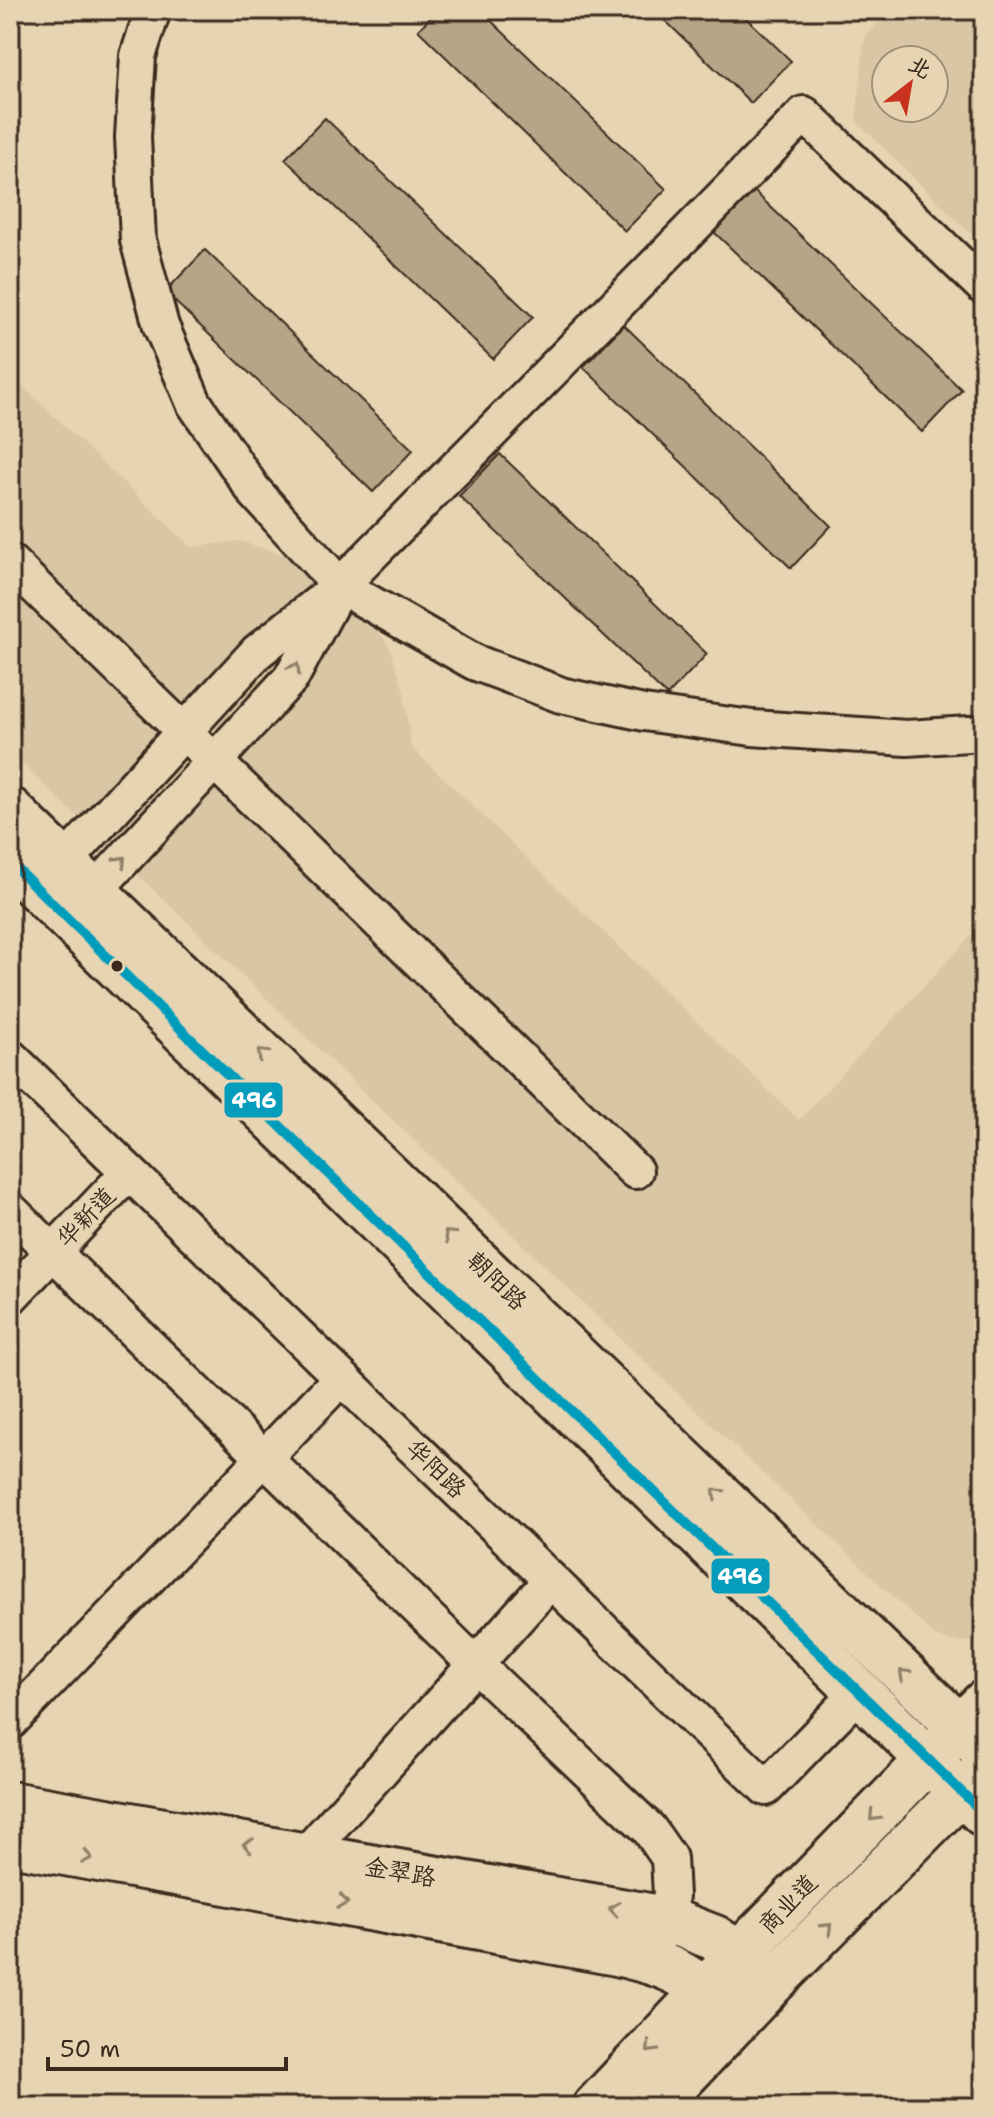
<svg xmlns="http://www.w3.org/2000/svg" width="994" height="2117" font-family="'Shantell Sans','LXGW WenKai TC',sans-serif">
	<rect width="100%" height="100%" fill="#e7d4b2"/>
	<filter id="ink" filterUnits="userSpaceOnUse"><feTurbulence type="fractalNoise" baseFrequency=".0125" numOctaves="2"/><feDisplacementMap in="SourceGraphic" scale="16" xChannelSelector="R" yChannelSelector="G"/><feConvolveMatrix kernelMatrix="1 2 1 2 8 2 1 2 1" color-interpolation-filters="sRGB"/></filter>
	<g filter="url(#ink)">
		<path fill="#d9c6a5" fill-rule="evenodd" d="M 890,10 L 984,10 L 984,247 L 856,121 L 865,36 ZM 886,60 L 934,60 L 934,108 L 886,108 Z
			M 10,374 L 191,547 L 239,541 L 289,556 L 326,579 L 367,617 L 390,647 L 404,692 L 411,747 L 799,1120 L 984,922 L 984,1639 L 972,1642 L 949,1641 L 934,1635 L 607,1326 L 10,752 Z"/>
		<path fill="#b7a588" stroke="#3b2a1e" stroke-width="2" d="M 437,10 L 480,10 L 666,189 L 625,231 L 418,30 Z
			M 654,10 L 738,10 L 791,61 L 751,103 Z
			M 325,118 L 533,317 L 493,359 L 285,159 Z
			M 754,191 L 962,390 L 922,432 L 714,232 Z
			M 205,250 L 413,450 L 373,492 L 165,292 Z
			M 624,325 L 831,526 L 791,568 L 583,367 Z
			M 500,454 L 707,654 L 667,696 L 459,496 Z"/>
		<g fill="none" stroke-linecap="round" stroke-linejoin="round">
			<defs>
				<path id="street" d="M 153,10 L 138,56 L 133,137 L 138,240 L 161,326 L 194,403 L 254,491 L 340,586 L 474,662 L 561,695 L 644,713 L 752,728 L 907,738 L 984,733
					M 10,562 L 635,1171
					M 47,881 L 257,652 L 340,586 L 804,114 L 984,287
					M 77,910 L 291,678 L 332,601
					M 10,1057 L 766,1788 L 859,1692
					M 10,1210 L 475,1664 L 649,1829 L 669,1858 L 671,1896 L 657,1942
					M 10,1297 L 129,1172
					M 10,1722 L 341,1378
					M 305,1855 L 551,1580"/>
				<path id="secondary" d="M 10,810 L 984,1751
					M 10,862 L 984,1814
					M 10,1804 L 666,1919 L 715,1938 L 739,1954 L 772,1983
					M 10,1843 L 617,1953 C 642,1959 667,1965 689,1979 C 707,1990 722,2007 737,2021
					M 595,2107 L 739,1954 L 984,1703
					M 655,2107 L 772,1983 L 982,1771"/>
			</defs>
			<use href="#street" stroke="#3b2a1e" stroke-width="40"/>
			<use href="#secondary" stroke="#3b2a1e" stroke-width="50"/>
			<use href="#street" stroke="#e7d4b2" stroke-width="34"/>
			<use href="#secondary" stroke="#e7d4b2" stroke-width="44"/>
			<defs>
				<path id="bus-1" d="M 10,862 L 984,1814"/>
			</defs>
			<use href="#bus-1" stroke="#e7d4b2" stroke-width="16"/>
			<use href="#bus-1" stroke="#069cbc" stroke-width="10"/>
		</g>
		<defs><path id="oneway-chevron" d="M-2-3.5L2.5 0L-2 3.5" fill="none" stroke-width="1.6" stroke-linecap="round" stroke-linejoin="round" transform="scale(2)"/></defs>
		<g stroke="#917f68">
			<use href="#oneway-chevron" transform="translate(295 668) rotate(-60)"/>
			<use href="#oneway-chevron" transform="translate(121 861) rotate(-47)"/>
			<use href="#oneway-chevron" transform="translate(262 1054) rotate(-136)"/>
			<use href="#oneway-chevron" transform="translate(449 1235) rotate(-136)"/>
			<use href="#oneway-chevron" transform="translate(717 1493) rotate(-136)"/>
			<use href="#oneway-chevron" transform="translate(904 1674) rotate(-136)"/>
			<use href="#oneway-chevron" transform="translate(874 1816) rotate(134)"/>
			<use href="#oneway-chevron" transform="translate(248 1845) rotate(-170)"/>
			<use href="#oneway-chevron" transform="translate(87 1857) rotate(10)"/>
			<use href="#oneway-chevron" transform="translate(343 1902) rotate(10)"/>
			<use href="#oneway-chevron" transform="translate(614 1909) rotate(-171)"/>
			<use href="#oneway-chevron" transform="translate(827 1928) rotate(-45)"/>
			<use href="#oneway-chevron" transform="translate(651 2048) rotate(134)"/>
		</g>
	</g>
	<circle fill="#3b2a1e" stroke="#e7d4b2" stroke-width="3" cx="117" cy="966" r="7"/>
	<g text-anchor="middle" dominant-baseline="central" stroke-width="8" stroke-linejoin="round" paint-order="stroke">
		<g font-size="24" fill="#3b2a1e" stroke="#e7d4b2">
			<text transform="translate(86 1217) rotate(-46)">华新道</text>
			<text transform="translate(497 1281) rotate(44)">朝阳路</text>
			<text transform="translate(436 1469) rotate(44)">华阳路</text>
			<text transform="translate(400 1872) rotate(10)">金翠路</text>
			<text transform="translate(788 1904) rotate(-46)">商业道</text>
		</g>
	</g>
	<g stroke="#e7d4b2" stroke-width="3">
		<rect x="223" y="1081" width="61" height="38" rx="8" fill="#069cbc"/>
		<rect x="710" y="1557" width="61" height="38" rx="8" fill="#069cbc"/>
	</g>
	<g font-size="22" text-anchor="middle" font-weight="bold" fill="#fff">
		<text x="254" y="1108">496</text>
		<text x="740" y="1584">496</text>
	</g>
	<rect width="994" height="2117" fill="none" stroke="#e7d4b2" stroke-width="40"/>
	<rect x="20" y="20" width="954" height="2077" fill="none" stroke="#3b2a1e" stroke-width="3" filter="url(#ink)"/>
	<g transform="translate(910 84) rotate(31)"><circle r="38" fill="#e7d4b2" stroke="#a29077" stroke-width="2"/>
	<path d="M0-6L14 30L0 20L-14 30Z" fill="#c8321e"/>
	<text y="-12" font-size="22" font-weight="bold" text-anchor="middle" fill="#3b2a1e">北</text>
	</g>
	<path d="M48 2057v12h238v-12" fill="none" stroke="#3b2a1e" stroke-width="4"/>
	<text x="60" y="2057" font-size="24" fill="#3b2a1e" stroke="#e7d4b2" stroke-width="6" paint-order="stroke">50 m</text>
</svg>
